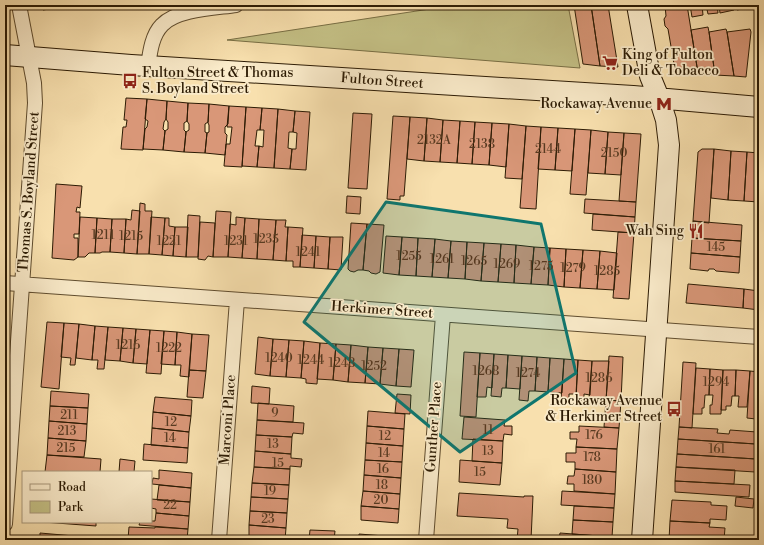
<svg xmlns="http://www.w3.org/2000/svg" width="764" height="545" font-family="'Libre Bodoni',serif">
	<rect width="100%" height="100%" fill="#f8e0ae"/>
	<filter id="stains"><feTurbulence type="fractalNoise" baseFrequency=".005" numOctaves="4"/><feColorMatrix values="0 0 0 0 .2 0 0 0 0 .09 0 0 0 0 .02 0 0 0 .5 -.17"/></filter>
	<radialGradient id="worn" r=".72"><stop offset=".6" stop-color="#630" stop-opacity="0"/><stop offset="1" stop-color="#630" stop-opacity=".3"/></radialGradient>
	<path fill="#c4c085" stroke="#786e44" d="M 456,5 L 568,5 L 580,68 L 227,40 Z"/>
	<path fill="#d99778" stroke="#2c1b04" d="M 42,5 L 60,5 L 61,7 L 43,10 Z
		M 574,5 L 591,5 L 600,66 L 583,64 Z
		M 591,5 L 608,5 L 618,67 L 600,66 Z
		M 665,5 L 687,5 L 698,73 L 683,72 L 680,74 L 677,74 L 673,71 L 672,68 L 674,64 L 668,29 L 665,26 L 664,19 L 666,16 Z
		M 690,5 L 702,5 L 703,15 L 692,17 Z
		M 706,5 L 717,5 L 718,13 L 708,14 Z
		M 719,5 L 733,5 L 734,10 L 720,13 Z
		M 736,5 L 747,5 L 748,8 L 737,10 Z
		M 708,27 L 709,32 L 715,75 L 698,73 L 691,30 Z
		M 726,29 L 727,32 L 734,76 L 715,75 L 709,32 Z
		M 750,29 L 751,32 L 746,77 L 734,76 L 727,32 Z
		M 126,98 L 147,99 L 143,150 L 121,149 L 123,127 L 126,127 L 127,120 L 124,120 Z
		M 147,99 L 167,101 L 166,119 L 164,122 L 163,129 L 165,131 L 163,150 L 143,149 L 145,129 L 147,127 L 148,121 L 145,119 Z
		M 167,101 L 188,103 L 187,121 L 184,123 L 184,130 L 186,132 L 184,152 L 163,150 L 165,131 L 168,129 L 168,122 L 166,119 Z
		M 188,103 L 209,104 L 208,122 L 205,124 L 205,132 L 207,133 L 205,153 L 184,152 L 186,132 L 189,130 L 189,124 L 187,121 Z
		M 209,104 L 229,106 L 228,124 L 225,127 L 225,133 L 227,135 L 225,155 L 205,153 L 207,133 L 209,132 L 209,125 L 208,123 Z
		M 229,106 L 246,107 L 242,167 L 224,166 L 226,144 L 230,144 L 232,127 L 227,127 Z
		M 246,107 L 262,108 L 260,130 L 257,130 L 255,146 L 259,146 L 257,167 L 242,166 Z
		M 262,108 L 278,109 L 274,168 L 257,167 L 259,146 L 263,147 L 264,130 L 260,130 Z
		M 278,109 L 295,111 L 293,132 L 289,132 L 288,148 L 292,149 L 290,169 L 274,168 Z
		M 295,111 L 310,112 L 306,170 L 290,169 L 292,149 L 296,149 L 297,133 L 293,132 Z
		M 353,113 L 372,114 L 367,189 L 348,188 Z
		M 393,116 L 410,117 L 404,196 L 400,196 L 400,200 L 387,199 Z
		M 410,117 L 427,118 L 424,161 L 407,159 Z
		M 427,118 L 443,120 L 440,162 L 424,161 Z
		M 443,120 L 460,121 L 457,163 L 440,162 Z
		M 460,121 L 475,122 L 472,164 L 457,163 Z
		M 475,122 L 492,123 L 489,165 L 472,164 Z
		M 492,123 L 509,124 L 506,167 L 489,165 Z
		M 509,124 L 526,126 L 522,179 L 505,178 Z
		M 526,126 L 541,127 L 536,209 L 520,208 Z
		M 541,127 L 558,128 L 555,170 L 538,169 Z
		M 558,128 L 575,129 L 572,171 L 555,170 Z
		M 575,129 L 591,130 L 586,195 L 570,194 Z
		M 591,130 L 608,132 L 605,174 L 588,173 Z
		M 608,132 L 624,133 L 621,175 L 605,174 Z
		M 624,133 L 641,134 L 636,202 L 619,201 Z
		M 702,149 L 714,149 L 709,223 L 693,221 L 698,152 Z
		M 714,149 L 731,151 L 728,200 L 711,198 Z
		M 731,151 L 747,152 L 744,201 L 728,200 Z
		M 747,152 L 759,153 L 759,202 L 744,201 Z
		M 56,184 L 82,186 L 80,208 L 77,207 L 76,212 L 80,212 L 79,234 L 74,234 L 74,238 L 78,238 L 78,257 L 74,260 L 52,258 Z
		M 347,196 L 361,197 L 360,214 L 346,213 Z
		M 585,199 L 636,202 L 635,217 L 584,213 Z
		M 140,203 L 145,204 L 145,211 L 152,211 L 149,254 L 137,254 Z
		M 132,210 L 140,211 L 137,254 L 124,253 L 126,219 L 131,220 Z
		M 216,211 L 231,212 L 228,257 L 213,257 Z
		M 593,214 L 635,217 L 634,233 L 592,230 Z
		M 188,215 L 200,216 L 198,257 L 186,257 Z
		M 80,217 L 97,218 L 95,253 L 89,253 L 85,257 L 78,257 Z
		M 151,217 L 165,218 L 162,255 L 149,254 Z
		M 236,217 L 245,218 L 242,258 L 228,257 L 230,224 L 236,225 Z
		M 97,218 L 112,219 L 110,252 L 102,252 L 100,253 L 95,253 Z
		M 165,218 L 169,218 L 169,226 L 175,227 L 173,256 L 162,255 Z
		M 245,218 L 259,219 L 257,259 L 242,258 Z
		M 112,219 L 126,219 L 124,253 L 110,252 Z
		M 259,219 L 276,220 L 273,260 L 257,259 Z
		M 276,220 L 286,220 L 285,227 L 288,227 L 286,261 L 273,260 Z
		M 693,221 L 742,225 L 741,241 L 692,238 Z
		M 200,222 L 215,223 L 213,257 L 208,256 L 205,260 L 198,259 Z
		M 351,223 L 367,224 L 363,270 L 358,270 L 354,272 L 350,271 L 348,269 Z
		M 367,224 L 384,225 L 380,272 L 376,274 L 371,273 L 369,271 L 363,270 Z
		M 175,227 L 188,227 L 186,257 L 173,256 Z
		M 288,227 L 303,228 L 300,267 L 293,267 L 293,261 L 286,261 Z
		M 618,232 L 634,233 L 629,299 L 613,298 Z
		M 302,235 L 316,236 L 314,268 L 300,267 Z
		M 316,236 L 330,237 L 328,269 L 314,268 Z
		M 386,236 L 402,237 L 399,275 L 383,273 Z
		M 330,237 L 343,237 L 341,270 L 328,269 Z
		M 402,237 L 418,238 L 416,276 L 399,275 Z
		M 418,238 L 435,239 L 432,277 L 416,276 Z
		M 692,238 L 741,241 L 740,257 L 691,253 Z
		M 435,239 L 451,241 L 448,278 L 432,277 Z
		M 451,241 L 467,242 L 465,279 L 448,278 Z
		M 467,242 L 484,243 L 481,281 L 465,279 Z
		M 484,243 L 501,244 L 498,282 L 481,281 Z
		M 501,244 L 516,245 L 514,283 L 498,282 Z
		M 516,245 L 534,247 L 531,284 L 514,283 Z
		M 534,247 L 550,248 L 548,285 L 531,284 Z
		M 550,248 L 566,249 L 564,287 L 548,285 Z
		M 566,249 L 583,250 L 580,288 L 564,287 Z
		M 583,250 L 600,251 L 597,289 L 580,288 Z
		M 600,251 L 617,253 L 614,290 L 597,289 Z
		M 691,253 L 740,257 L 739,273 L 716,271 L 714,269 L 709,269 L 708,271 L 690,269 Z
		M 688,284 L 744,289 L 743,308 L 686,303 Z
		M 744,289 L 759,291 L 759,310 L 743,308 Z
		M 47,322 L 64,323 L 59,389 L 41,387 Z
		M 64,323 L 79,324 L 75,365 L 70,365 L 71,358 L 61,357 Z
		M 79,324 L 95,326 L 92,360 L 76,358 Z
		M 95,326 L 108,327 L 104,369 L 97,369 L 98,360 L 92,360 Z
		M 108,327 L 123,328 L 120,361 L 105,360 Z
		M 123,328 L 136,329 L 133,363 L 120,361 Z
		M 136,329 L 150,330 L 147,364 L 133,363 Z
		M 150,330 L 164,331 L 161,374 L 146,373 Z
		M 164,331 L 177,332 L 175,365 L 161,364 Z
		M 177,332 L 192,334 L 189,377 L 180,376 L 181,365 L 175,365 Z
		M 192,334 L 209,335 L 206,371 L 189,370 Z
		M 258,337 L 273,339 L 270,376 L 255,374 Z
		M 273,339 L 289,340 L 286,377 L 270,376 Z
		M 289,340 L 304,341 L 301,378 L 286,377 Z
		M 304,341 L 320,343 L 317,384 L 306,383 L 306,379 L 301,378 Z
		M 320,343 L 336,344 L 333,380 L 317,379 Z
		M 336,344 L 351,345 L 348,382 L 333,380 Z
		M 351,345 L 368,347 L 365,383 L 348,382 Z
		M 368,347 L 383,348 L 380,384 L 365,383 Z
		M 383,348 L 399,349 L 396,386 L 380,384 Z
		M 399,349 L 414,350 L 411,387 L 396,386 Z
		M 464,352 L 480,353 L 476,417 L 460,416 Z
		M 480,353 L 494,354 L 492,388 L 487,387 L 486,397 L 477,397 Z
		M 494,354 L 508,355 L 506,388 L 502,388 L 501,397 L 491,396 Z
		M 508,355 L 522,356 L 520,389 L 506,388 Z
		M 522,356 L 537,357 L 535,391 L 529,391 L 528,401 L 519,400 Z
		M 609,356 L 623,357 L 621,401 L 606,400 Z
		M 537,357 L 550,358 L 548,392 L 535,391 Z
		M 550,358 L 564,359 L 562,393 L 548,392 Z
		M 564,359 L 578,360 L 576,394 L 569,394 L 569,399 L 561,399 Z
		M 578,360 L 592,361 L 590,395 L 584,394 L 584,401 L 576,400 Z
		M 592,361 L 609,361 L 606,400 L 589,399 Z
		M 683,362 L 696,363 L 692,428 L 679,427 Z
		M 696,368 L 710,369 L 709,395 L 705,395 L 704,408 L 702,408 L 702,414 L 693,414 Z
		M 710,369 L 723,370 L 721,414 L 710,414 L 710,405 L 712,405 L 713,395 L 709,395 Z
		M 189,370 L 206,371 L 203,398 L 187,397 Z
		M 723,370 L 736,370 L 735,396 L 732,396 L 731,406 L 726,406 L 726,410 L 721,410 Z
		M 736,370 L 750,371 L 747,407 L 738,407 L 739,396 L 735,396 Z
		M 750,371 L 759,372 L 759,399 L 757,398 L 756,419 L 747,418 Z
		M 252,386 L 270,388 L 269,404 L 251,403 Z
		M 51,391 L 89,394 L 88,408 L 50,406 Z
		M 397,394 L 411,395 L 410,414 L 395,413 Z
		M 155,397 L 192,400 L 191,416 L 153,412 Z
		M 606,400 L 621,401 L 619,428 L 604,427 Z
		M 258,403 L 294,406 L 293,422 L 257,420 Z
		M 50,406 L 88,408 L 87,424 L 49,421 Z
		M 368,411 L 405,414 L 404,429 L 367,426 Z
		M 153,412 L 191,416 L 189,432 L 152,428 Z
		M 464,417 L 505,420 L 504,426 L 512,426 L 512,435 L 504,434 L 503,441 L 462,439 Z
		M 257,420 L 304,423 L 303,434 L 293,433 L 292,437 L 256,435 Z
		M 49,421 L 87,424 L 86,441 L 48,438 Z
		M 367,426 L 404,429 L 403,446 L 366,443 Z
		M 579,426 L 619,428 L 617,449 L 576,447 L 577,439 L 570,439 L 570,432 L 579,432 Z
		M 679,427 L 718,429 L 717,433 L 729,434 L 730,430 L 757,432 L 756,444 L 678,439 Z
		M 152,428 L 189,432 L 188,448 L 151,445 Z
		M 256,435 L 292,437 L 291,454 L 255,451 Z
		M 48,438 L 86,441 L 84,457 L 47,455 Z
		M 473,439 L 503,441 L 502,463 L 472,461 Z
		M 678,439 L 756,444 L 756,459 L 677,454 Z
		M 366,443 L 403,446 L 402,462 L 365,460 Z
		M 144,444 L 188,448 L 187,463 L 143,460 Z
		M 576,447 L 617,449 L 616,472 L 575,469 L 575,462 L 566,462 L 566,453 L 576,453 Z
		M 255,451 L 291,454 L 291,458 L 302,459 L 301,467 L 290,466 L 290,469 L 254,467 Z
		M 677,454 L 756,459 L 755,472 L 676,467 Z
		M 47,455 L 101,459 L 100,472 L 45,472 Z
		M 120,459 L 135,461 L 134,472 L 119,472 Z
		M 365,460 L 402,462 L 401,478 L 364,475 Z
		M 460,460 L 502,463 L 500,485 L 459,482 Z
		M 254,467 L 290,469 L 289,485 L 252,483 Z
		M 676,467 L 735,470 L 734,484 L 675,481 Z
		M 575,469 L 616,472 L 615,494 L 574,491 L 574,484 L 567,484 L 568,476 L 574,476 Z
		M 159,470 L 192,473 L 191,488 L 152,484 L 153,478 L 159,479 Z
		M 364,475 L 401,478 L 400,494 L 363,491 Z
		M 675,481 L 750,485 L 749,497 L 675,492 Z
		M 252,483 L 289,485 L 288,499 L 251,497 Z
		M 159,485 L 191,488 L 190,502 L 157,500 Z
		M 363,491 L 400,494 L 399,509 L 361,506 Z
		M 562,491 L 615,494 L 614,508 L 561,505 Z
		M 459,493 L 524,497 L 524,496 L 533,496 L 531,540 L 517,540 L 518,529 L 507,528 L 508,519 L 457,516 Z
		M 251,497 L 288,499 L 287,513 L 250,511 Z
		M 736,497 L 754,499 L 753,508 L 735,506 Z
		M 151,499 L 190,502 L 189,516 L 156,513 L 156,509 L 151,508 Z
		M 672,500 L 711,502 L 711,505 L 727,506 L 726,520 L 710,519 L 710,523 L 670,521 Z
		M 361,506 L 399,509 L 398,523 L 361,520 Z
		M 574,506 L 614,508 L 613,522 L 573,520 Z
		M 250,511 L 287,513 L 286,528 L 249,525 Z
		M 156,513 L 189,516 L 188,529 L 139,525 L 140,522 L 151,522 L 151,521 L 155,521 Z
		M 573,520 L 613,522 L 612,537 L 572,534 Z
		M 670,521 L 710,523 L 709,527 L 725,528 L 724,540 L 669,540 Z
		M 43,522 L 96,522 L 96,526 Z
		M 249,525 L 286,528 L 285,540 L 249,538 Z
		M 129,527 L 155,528 L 155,527 L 188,529 L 187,540 L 128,539 Z
		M 310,530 L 335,531 L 334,540 L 309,540 Z
		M 40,533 L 74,536 L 73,540 L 40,540 Z
		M 560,533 L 612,537 L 612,540 L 559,539 Z
		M 359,534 L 397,537 L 397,540 L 359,540 Z"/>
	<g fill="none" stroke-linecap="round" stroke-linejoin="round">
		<defs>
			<path id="minor" d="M 148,66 C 150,52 152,35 162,25 C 177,9 216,8 236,5
				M 5,283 L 759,337
				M 5,524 L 35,103 L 34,83 L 19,5
				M 219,540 L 237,300
				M 426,540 L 443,315"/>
			<path id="secondary" d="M 637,5 L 647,60 L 650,76 L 659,98 L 666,120 L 669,145 L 642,540
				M 5,55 L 131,65 L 633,96 L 759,107"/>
		</defs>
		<use href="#minor" stroke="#5f4c2e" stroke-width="16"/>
		<use href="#secondary" stroke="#2c1b04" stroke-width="22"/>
		<use href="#minor" stroke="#faebca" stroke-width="14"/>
		<use href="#secondary" stroke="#faebca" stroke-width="20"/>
	</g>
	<path fill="#0f766e" fill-opacity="0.2" stroke="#0f766e" stroke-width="3" stroke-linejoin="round" d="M 386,202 L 541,224 L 576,373 L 460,452 L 304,322 Z"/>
	<defs>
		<symbol id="supermarket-bare" viewBox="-9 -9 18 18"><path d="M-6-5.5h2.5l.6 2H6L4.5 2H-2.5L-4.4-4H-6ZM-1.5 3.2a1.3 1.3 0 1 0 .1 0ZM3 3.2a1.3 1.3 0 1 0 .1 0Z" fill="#8f2418" stroke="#faebca" stroke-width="2.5" paint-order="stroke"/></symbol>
		<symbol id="bus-bare" viewBox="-9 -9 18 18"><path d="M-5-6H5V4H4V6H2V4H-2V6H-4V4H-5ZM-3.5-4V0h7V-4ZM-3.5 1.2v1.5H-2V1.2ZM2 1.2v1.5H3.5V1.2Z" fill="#8f2418" stroke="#faebca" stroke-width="2.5" paint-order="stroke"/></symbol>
		<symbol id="metro-bare" viewBox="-9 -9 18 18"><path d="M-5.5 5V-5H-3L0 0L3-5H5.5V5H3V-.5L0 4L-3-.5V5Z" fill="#8f2418" stroke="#faebca" stroke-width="2.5" paint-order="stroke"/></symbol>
		<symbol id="restaurant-bare" viewBox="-9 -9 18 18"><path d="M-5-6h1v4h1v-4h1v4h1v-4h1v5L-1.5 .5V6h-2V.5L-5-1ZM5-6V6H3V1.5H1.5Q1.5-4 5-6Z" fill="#8f2418" stroke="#faebca" stroke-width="2.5" paint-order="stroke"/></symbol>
	</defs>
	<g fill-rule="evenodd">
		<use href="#supermarket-bare" x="599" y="52" width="22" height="22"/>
		<use href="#bus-bare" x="119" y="70" width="22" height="22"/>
		<use href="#metro-bare" x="653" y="93" width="22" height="22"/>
		<use href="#restaurant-bare" x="685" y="220" width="22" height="22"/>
		<use href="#bus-bare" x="663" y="398" width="22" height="22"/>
	</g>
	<g text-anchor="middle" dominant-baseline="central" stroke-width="3.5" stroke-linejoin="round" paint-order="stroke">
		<g font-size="12" fill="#573a21">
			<text x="434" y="140">2132A</text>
			<text x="482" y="144">2138</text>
			<text x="548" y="149">2144</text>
			<text x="614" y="153">2150</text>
			<text x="103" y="235">1211</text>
			<text x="131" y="236">1215</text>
			<text x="266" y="239">1235</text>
			<text x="169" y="241">1221</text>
			<text x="236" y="241">1231</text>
			<text x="716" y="247">145</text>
			<text x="308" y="252">1241</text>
			<text x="409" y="256">1255</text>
			<text x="442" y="259">1261</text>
			<text x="474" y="261">1265</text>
			<text x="507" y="264">1269</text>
			<text x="541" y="266">1275</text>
			<text x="573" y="268">1279</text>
			<text x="607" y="271">1285</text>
			<text x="128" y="345">1216</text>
			<text x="169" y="348">1222</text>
			<text x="279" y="358">1240</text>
			<text x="311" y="360">1244</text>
			<text x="342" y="363">1248</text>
			<text x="374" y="366">1252</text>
			<text x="486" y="371">1268</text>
			<text x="528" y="373">1274</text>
			<text x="599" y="378">1286</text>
			<text x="716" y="382">1294</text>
			<text x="275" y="413">9</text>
			<text x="69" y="415">211</text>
			<text x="171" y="422">12</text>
			<text x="488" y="430">11</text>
			<text x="67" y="431">213</text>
			<text x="594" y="435">176</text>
			<text x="385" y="436">12</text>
			<text x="170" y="438">14</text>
			<text x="273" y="444">13</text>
			<text x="66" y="448">215</text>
			<text x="717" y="449">161</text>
			<text x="488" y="451">13</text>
			<text x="384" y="453">14</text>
			<text x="592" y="457">178</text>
			<text x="278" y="463">15</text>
			<text x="383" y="469">16</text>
			<text x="480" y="472">15</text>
			<text x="592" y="480">180</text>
			<text x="382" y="485">18</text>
			<text x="270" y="491">19</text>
			<text x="381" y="500">20</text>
			<text x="170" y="505">22</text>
			<text x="268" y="519">23</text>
		</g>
		<g font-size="14" fill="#2c1b04" stroke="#faebca" text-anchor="end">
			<text x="622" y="55" text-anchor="start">King of Fulton<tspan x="622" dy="16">Deli &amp; Tobacco</tspan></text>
			<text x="142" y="73" text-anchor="start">Fulton Street &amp; Thomas<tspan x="142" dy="16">S. Boyland Street</tspan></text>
			<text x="652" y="104">Rockaway Avenue</text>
			<text x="684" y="231">Wah Sing</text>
			<text x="662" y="401">Rockaway Avenue<tspan x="662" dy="16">&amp; Herkimer Street</tspan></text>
		</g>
		<g font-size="14" fill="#2c1b04" stroke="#faebca">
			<text transform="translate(382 81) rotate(4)">Fulton Street</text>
			<text transform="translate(29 192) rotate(-86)">Thomas S. Boyland Street</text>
			<text transform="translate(382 310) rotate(4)">Herkimer Street</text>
			<text transform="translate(228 420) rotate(-86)">Marconi Place</text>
			<text transform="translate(434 427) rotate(-86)">Gunther Place</text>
		</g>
	</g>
	<rect width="764" height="545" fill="none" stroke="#f8e0ae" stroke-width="20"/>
	<rect x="6" y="6" width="752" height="533" fill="none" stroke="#2c1b04" stroke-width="2"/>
	<rect x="10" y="10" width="744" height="525" fill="none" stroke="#2c1b04"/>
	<rect x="22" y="471" width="130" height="52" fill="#faebca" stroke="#a8987b"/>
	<rect x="30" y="484" width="20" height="6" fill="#faebca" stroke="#a8987b"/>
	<text x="58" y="491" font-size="12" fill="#2c1b04">Road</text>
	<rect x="30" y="501" width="20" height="12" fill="#c4c085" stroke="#a8987b"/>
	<text x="58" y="511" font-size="12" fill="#2c1b04">Park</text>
	<rect width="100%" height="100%" filter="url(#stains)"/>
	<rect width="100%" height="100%" fill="url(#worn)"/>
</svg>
